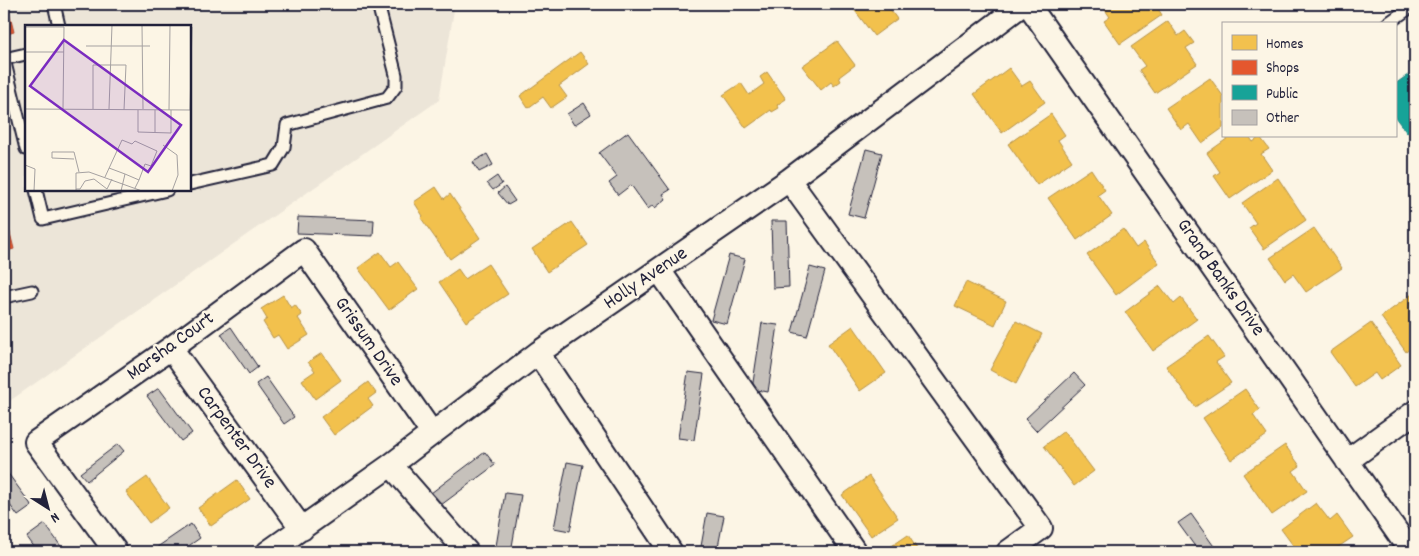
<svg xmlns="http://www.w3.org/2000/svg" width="1419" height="556" font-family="Dekko,sans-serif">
	<rect width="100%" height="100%" fill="#fcf5e5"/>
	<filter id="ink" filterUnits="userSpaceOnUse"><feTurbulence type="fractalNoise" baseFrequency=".02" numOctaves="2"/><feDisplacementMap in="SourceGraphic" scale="10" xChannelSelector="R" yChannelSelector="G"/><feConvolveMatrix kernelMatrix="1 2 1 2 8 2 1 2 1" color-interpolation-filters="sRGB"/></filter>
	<g filter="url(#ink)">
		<path fill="#ece5d8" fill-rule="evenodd" d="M 4,4 L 455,4 L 439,100 L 4,405 ZM 26,26 L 190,26 L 190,190 L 26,190 Z"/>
		<path fill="#f2c14e" stroke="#b49148" d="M 850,4 L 886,4 L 897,19 L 874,36 Z
			M 1101,4 L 1155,4 L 1162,15 L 1120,44 L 1104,21 L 1110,17 Z
			M 1168,21 L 1178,36 L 1185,31 L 1194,43 L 1186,48 L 1197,64 L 1155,93 L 1139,70 L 1145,66 L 1131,47 Z
			M 837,41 L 855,65 L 839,77 L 841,81 L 834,86 L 831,82 L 821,90 L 802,66 Z
			M 580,52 L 589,64 L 559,86 L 567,97 L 551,108 L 543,97 L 528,108 L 520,96 Z
			M 1009,68 L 1022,86 L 1030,81 L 1045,102 L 1002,133 L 974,94 Z
			M 767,72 L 786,99 L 777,105 L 779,108 L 772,112 L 771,110 L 746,128 L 723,95 L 741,83 L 749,95 L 764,84 L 760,77 Z
			M 1210,78 L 1223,96 L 1223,128 L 1202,143 L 1189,124 L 1181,130 L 1166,108 Z
			M 1051,114 L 1065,135 L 1058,140 L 1072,161 L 1037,185 L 1008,144 Z
			M 1231,136 L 1249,136 L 1253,142 L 1260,137 L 1269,149 L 1261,154 L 1272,170 L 1230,199 L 1214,176 L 1220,172 L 1207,153 Z
			M 1091,169 L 1105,190 L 1098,195 L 1112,215 L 1077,240 L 1048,198 Z
			M 1278,178 L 1306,220 L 1264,249 L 1249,228 L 1256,223 L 1242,203 Z
			M 436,187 L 444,199 L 450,194 L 480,238 L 450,259 L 421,218 L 423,216 L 414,202 Z
			M 572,222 L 588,245 L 547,272 L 532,249 Z
			M 1314,228 L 1342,268 L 1306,292 L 1293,274 L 1285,280 L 1270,258 Z
			M 1123,229 L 1136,248 L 1144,242 L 1159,263 L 1116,295 L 1087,255 Z
			M 380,252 L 391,267 L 398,262 L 418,289 L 389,310 L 358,268 Z
			M 488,264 L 508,294 L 466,322 L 439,282 L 458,269 L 465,279 Z
			M 966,282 L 1006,301 L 995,325 L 955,306 Z
			M 1160,286 L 1174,304 L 1181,298 L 1197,319 L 1153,351 L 1125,312 Z
			M 1415,292 L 1415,345 L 1406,352 L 1381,317 Z
			M 283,295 L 291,308 L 295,305 L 302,315 L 298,318 L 309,335 L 287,349 L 278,335 L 273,338 L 263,322 L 267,319 L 261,309 Z
			M 1016,321 L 1042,334 L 1016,384 L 990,370 Z
			M 1371,323 L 1401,365 L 1380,380 L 1375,373 L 1355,387 L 1330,352 Z
			M 853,326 L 886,373 L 860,391 L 828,344 Z
			M 1209,336 L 1224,357 L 1216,362 L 1231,383 L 1195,407 L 1166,366 Z
			M 322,353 L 341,380 L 315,399 L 302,380 L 315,371 L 308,362 Z
			M 368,382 L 376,393 L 368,399 L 373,406 L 334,435 L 321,417 Z
			M 1245,389 L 1260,410 L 1253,415 L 1267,435 L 1231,460 L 1203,418 Z
			M 1064,431 L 1094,471 L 1074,486 L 1044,446 Z
			M 1285,445 L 1300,466 L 1293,471 L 1307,491 L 1272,515 L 1243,474 Z
			M 869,476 L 898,518 L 871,536 L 842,495 Z
			M 147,477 L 169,508 L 149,523 L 126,492 Z
			M 237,480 L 250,499 L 211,526 L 198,508 Z
			M 1316,503 L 1330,521 L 1337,515 L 1353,537 L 1331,552 L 1298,552 L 1281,529 Z
			M 908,535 L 919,552 L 883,552 Z"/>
		<path fill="#e4572e" stroke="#aa4732" d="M 4,4 L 7,4 L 14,32 L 4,35 Z
			M 4,209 L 14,249 L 4,252 Z"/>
		<path fill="#17a398" stroke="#1a7c7c" d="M 1415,70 L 1415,127 L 1407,133 L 1395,117 L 1395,84 Z"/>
		<path fill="#c6c1bb" stroke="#22223b" d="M 584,103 L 591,114 L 574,125 L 567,114 Z
			M 628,132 L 670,190 L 663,194 L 666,199 L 655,208 L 653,205 L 648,209 L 631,185 L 618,195 L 609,183 L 617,177 L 599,153 Z
			M 866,149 L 882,153 L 864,218 L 848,214 Z
			M 487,154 L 493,165 L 479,172 L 473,162 Z
			M 497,176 L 502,184 L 493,190 L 487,183 Z
			M 505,187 L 515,201 L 508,205 L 498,193 Z
			M 298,217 L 374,220 L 373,236 L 297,233 Z
			M 771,221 L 787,221 L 789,287 L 773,288 Z
			M 729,255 L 745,259 L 727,324 L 711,320 Z
			M 810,267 L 825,271 L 807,336 L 792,332 Z
			M 762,323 L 778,325 L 768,392 L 752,389 Z
			M 231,327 L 258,367 L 249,374 L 221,334 Z
			M 688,372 L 704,374 L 694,440 L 678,438 Z
			M 1074,373 L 1085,385 L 1036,431 L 1025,419 Z
			M 266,377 L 294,417 L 284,424 L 256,384 Z
			M 159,388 L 192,433 L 181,441 L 147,396 Z
			M 118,444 L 124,451 L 87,481 L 80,473 Z
			M 485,452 L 495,465 L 441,505 L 431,493 Z
			M 567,462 L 583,465 L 570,531 L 554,528 Z
			M 4,468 L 32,506 L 18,516 L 4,497 Z
			M 505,493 L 521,495 L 511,552 L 495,552 Z
			M 707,513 L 724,516 L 717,552 L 700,552 Z
			M 1191,514 L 1218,552 L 1199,552 L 1178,523 Z
			M 45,524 L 65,552 L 38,552 L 27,537 Z
			M 191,524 L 200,538 L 180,552 L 150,552 Z"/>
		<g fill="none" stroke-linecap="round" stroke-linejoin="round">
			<defs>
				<path id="service" d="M 54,4 L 59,26
					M 1387,24 L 1415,4
					M 26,54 L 4,59 L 26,149
					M 190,184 L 273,165 L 284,147 L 287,125 L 387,98 L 396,86 L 396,75 L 378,4
					M 36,190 L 43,219 L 167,190
					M 4,297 L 32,291"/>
				<path id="minor" d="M 1028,4 L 1411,552
					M 789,180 L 1041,528 L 1008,552
					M 659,270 L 855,552
					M 171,348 L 302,529
					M 538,353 L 671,552
					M 1347,461 L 1415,412
					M 391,465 L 467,552
					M 116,552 L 36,442 L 171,348 L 304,250 L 432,433
					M 268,552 L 391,465 L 538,353 L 789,180 L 1023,4"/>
			</defs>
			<use href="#service" stroke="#22223b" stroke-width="15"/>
			<use href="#minor" stroke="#22223b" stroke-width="26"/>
			<use href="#service" stroke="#fcf5e5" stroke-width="11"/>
			<use href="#minor" stroke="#fcf5e5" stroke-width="22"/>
		</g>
	</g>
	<g text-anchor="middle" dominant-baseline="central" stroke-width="5" stroke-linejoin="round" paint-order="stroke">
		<g font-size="20" fill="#22223b" stroke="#fcf5e5">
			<text transform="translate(1220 278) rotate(55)">Grand Banks Drive</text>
			<text transform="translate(646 279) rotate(-34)">Holly Avenue</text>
			<text transform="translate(368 342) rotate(55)">Grissum Drive</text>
			<text transform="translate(171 347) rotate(-36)">Marsha Court</text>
			<text transform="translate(236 438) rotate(54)">Carpenter Drive</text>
		</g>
	</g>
	<g transform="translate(25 25)">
		<rect width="166" height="166" fill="#fcf5e5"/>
		<path fill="none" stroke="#a5a1a1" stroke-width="1" d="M 117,0 L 118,84M 0,2 L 39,2 L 38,84M 61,21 L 125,21M 0,27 L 39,27M 0,84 L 167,85M 68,84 L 68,40 L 101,40 L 99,85M 84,84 L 87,0M 113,85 L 113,107 L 146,108 L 146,85M 144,85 L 145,0M 165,85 L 167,2M 130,107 L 130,85M 138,120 L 152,130 L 153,150 L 147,166M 49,134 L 27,133 L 27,127 L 49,127 L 54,147M 0,140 L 10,144 L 9,166M 84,143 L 100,149M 80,152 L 97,115 L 107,119 L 110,116 L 132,126 L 126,141 L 120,139 L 114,155M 51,164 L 55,164 L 60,156 L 69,154 L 82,164 L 87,154M 51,166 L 51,148 L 64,147 L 117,166M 96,166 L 100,149 L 114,155 L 110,163"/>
		<path fill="#7b2cbf" fill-opacity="0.15" stroke="#7b2cbf" stroke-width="2.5" d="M 39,15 L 156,100 L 123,147 L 5,61 Z"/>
		<rect width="166" height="166" fill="none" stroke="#22223b" stroke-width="2.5"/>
	</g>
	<rect width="1419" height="556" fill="none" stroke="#fcf5e5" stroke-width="20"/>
	<rect x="10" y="10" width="1399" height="536" fill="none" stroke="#22223b" stroke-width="2" filter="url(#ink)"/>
	<rect x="1222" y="22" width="175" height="115" fill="#fcf5e5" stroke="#a5a1a1"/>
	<rect x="1232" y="35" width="25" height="15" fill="#f2c14e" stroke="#a5a1a1"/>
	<text x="1266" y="48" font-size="15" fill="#22223b">Homes</text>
	<rect x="1232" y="60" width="25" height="15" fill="#e4572e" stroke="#a5a1a1"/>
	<text x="1266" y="72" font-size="15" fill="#22223b">Shops</text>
	<rect x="1232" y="85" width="25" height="15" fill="#17a398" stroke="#a5a1a1"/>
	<text x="1266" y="98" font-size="15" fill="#22223b">Public</text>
	<rect x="1232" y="110" width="25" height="15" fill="#c6c1bb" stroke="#a5a1a1"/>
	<text x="1266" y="122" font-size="15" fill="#22223b">Other</text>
	<g transform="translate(48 508) rotate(144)" stroke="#fcf5e5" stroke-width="4" paint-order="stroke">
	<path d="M0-4L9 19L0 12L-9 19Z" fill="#22223b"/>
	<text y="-8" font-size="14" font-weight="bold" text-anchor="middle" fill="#22223b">N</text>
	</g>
</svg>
